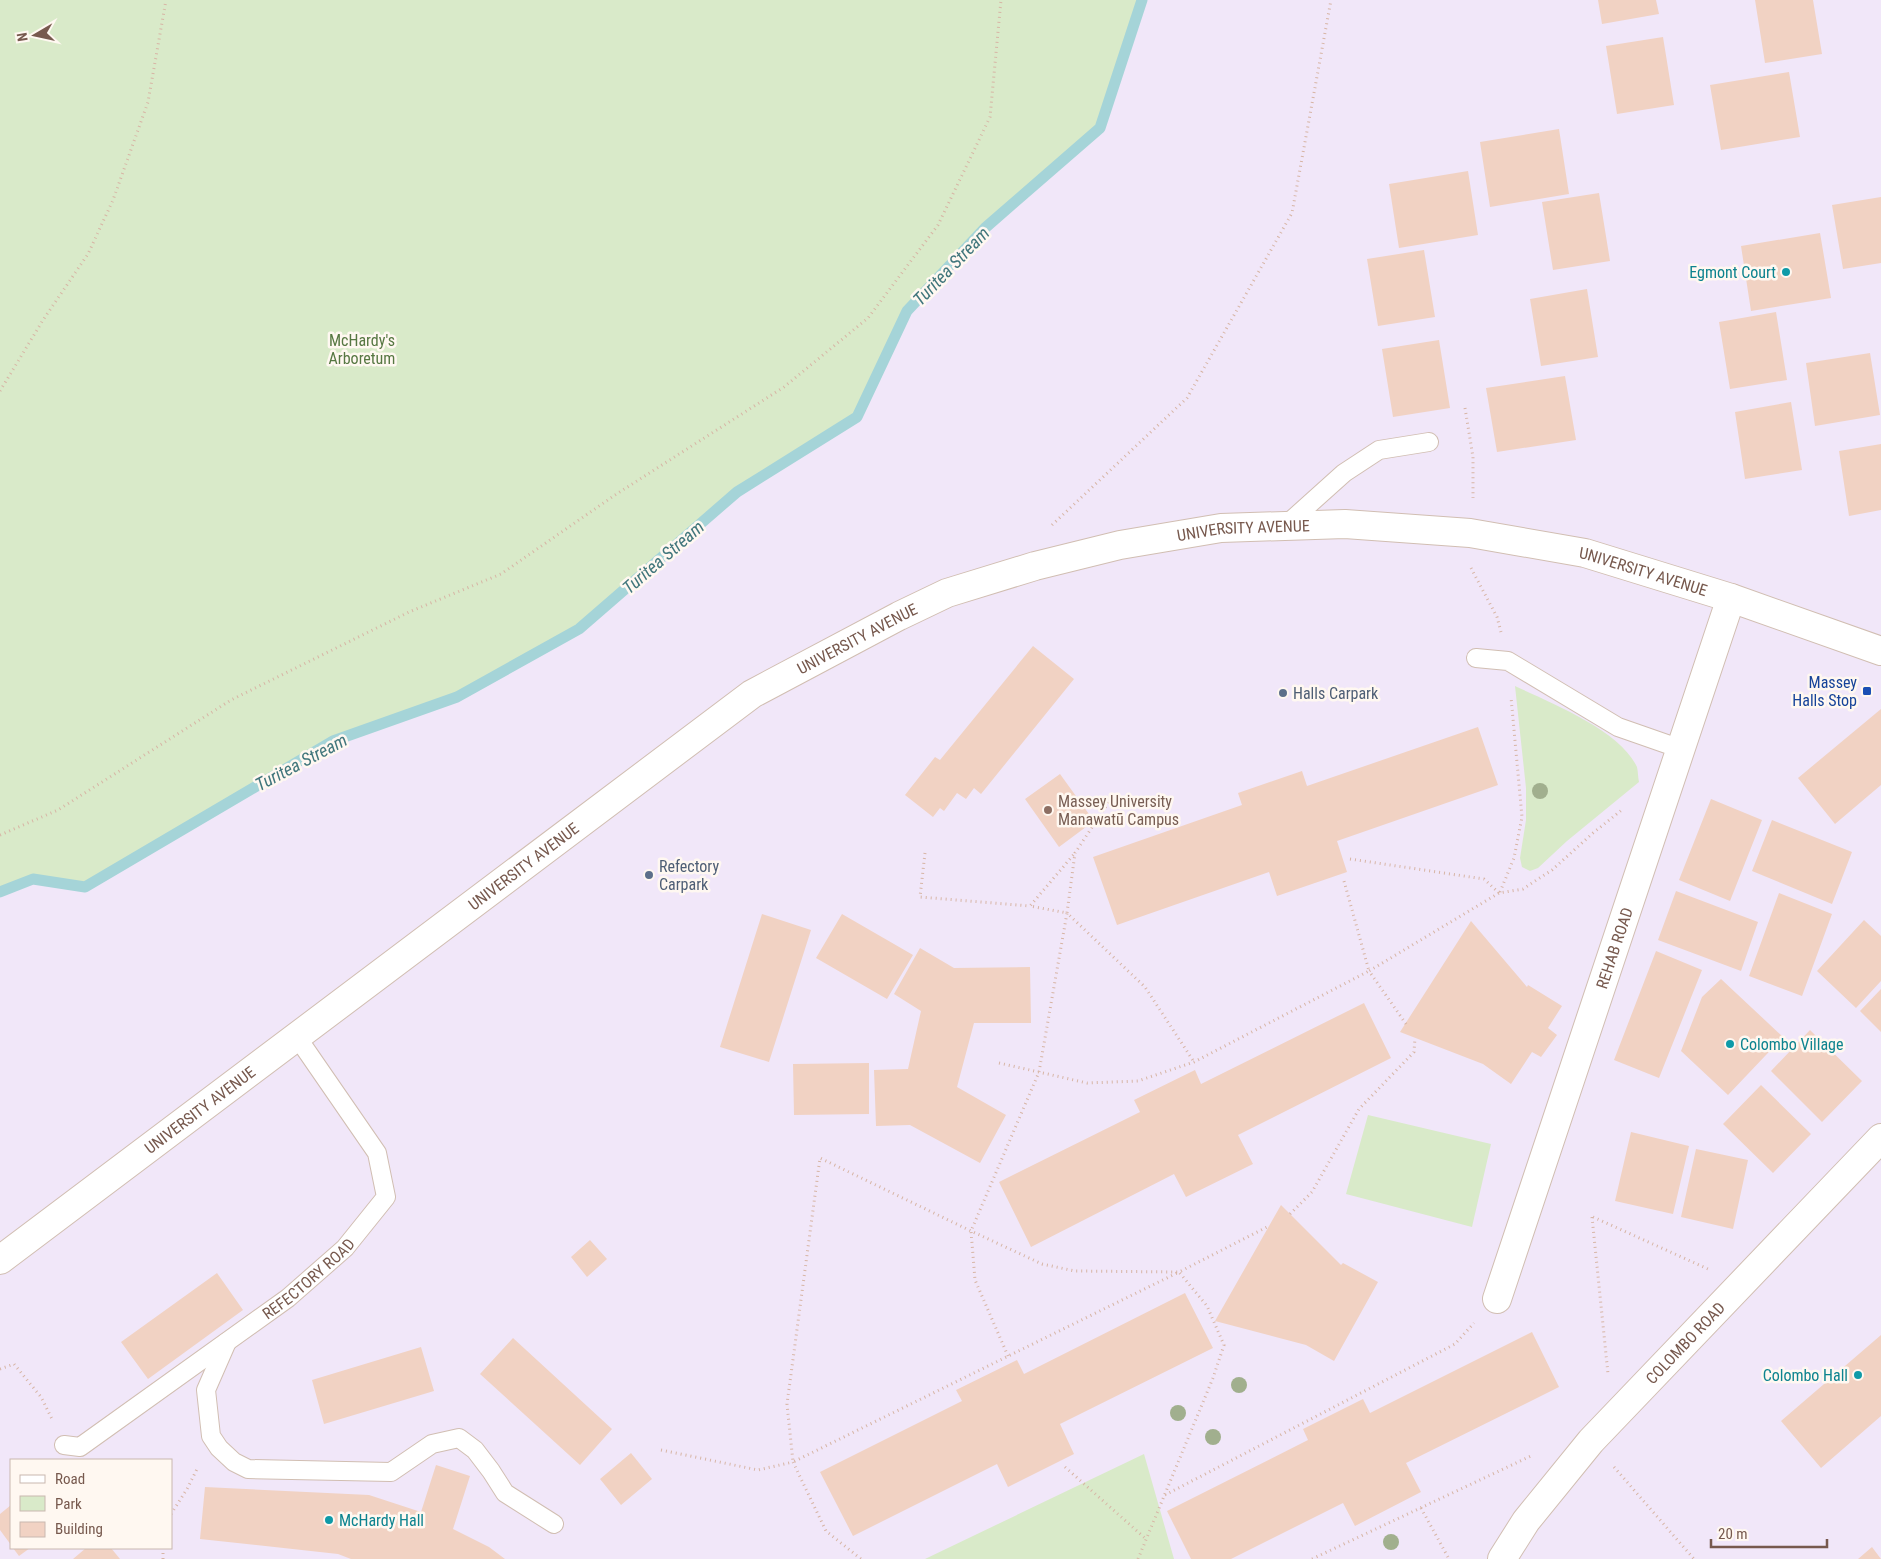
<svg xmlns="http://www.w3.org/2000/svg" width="1881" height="1559" font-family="'Roboto Condensed',sans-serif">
	<rect width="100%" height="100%" fill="#fcf4eb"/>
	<path fill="#f1e7f9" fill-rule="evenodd" d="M 1142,0 L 1881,0 L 1881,1559 L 0,1559 L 0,892 L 33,879 L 85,887 L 333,741 L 457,697 L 728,501 L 857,417 L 907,311 L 985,228 L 1100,128 ZM 11,1460 L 171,1460 L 171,1548 L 11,1548 Z"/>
	<path fill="#d9eac9" d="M 0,0 L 1142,0 L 1100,128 L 985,228 L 907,311 L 857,417 L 737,492 L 579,629 L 457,697 L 333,741 L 85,887 L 33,879 L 0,892 Z
		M 1515,686 C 1551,703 1620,730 1637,767 C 1638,771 1638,778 1639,782 L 1567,841 L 1538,868 L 1530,871 L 1522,867 L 1520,858 L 1526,820 L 1526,788 Z
		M 1368,1115 L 1491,1144 L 1472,1227 L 1346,1194 Z
		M 1144,1454 L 1174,1559 L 925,1559 Z"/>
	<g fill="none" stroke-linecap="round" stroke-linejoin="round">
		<path stroke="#a5d4d8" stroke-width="11" d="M 0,892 L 33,879 L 85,887 L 333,741 L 457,697 L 579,629 L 737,492 L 857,417 L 907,311 L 985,228 L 1100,128 L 1142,0"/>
	</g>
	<path fill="#f1d2c3" d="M 1598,0 L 1656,0 L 1659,14 L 1602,24 Z
		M 1755,0 L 1813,0 L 1822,54 L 1765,63 Z
		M 1663,37 L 1674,105 L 1617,114 L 1606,46 Z
		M 1789,72 L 1800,137 L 1721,150 L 1710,85 Z
		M 1559,129 L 1569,194 L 1490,207 L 1480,142 Z
		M 1468,171 L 1478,235 L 1399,248 L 1389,184 Z
		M 1599,193 L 1610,261 L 1553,270 L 1542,202 Z
		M 1881,197 L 1881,263 L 1843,269 L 1832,205 Z
		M 1820,233 L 1831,298 L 1751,311 L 1741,246 Z
		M 1424,250 L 1435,317 L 1378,326 L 1367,259 Z
		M 1587,289 L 1598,357 L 1541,366 L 1530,299 Z
		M 1776,312 L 1787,380 L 1730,389 L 1719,322 Z
		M 1439,340 L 1450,408 L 1393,417 L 1382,349 Z
		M 1870,353 L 1880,415 L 1815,426 L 1806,363 Z
		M 1565,376 L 1576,440 L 1497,452 L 1486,388 Z
		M 1791,402 L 1802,470 L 1745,479 L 1735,412 Z
		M 1881,444 L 1881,510 L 1849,516 L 1839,451 Z
		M 1033,646 L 1074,679 L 981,794 L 974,788 L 966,799 L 957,793 L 944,811 L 940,808 L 933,817 L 905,795 L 935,757 L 940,760 Z
		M 1881,709 L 1881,785 L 1835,824 L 1798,778 Z
		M 1478,727 L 1498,785 L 1337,841 L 1347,872 L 1277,896 L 1269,872 L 1117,925 L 1093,857 L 1242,805 L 1238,793 L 1302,771 L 1307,786 Z
		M 1060,774 L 1094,821 L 1059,847 L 1025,799 Z
		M 1711,799 L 1762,820 L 1730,901 L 1679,880 Z
		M 1772,820 L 1852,852 L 1832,904 L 1752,871 Z
		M 1676,891 L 1758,922 L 1741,971 L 1658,940 Z
		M 1779,893 L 1832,914 L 1802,996 L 1749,976 Z
		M 762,914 L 811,930 L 769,1062 L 720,1047 Z
		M 842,914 L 913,955 L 887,999 L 816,958 Z
		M 1864,920 L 1881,936 L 1881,981 L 1856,1008 L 1817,971 Z
		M 1471,921 L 1527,987 L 1528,985 L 1562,1006 L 1548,1028 L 1557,1035 L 1541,1057 L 1532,1052 L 1511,1084 L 1483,1064 L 1400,1032 Z
		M 920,948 L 954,968 L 1030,967 L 1031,1023 L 974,1023 L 957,1087 L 1006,1115 L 980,1163 L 910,1125 L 876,1126 L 874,1070 L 908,1069 L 921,1011 L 894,994 Z
		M 1656,951 L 1702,970 L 1659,1078 L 1614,1060 Z
		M 1721,979 L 1783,1037 L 1728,1095 L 1681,1051 L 1702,997 Z
		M 1881,989 L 1881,1032 L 1860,1011 Z
		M 1364,1003 L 1391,1058 L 1238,1135 L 1253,1164 L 1186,1197 L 1174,1174 L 1031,1247 L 999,1182 L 1140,1112 L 1134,1100 L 1195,1070 L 1201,1084 Z
		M 1810,1030 L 1862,1081 L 1822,1122 L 1771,1071 Z
		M 869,1063 L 869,1114 L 794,1115 L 793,1064 Z
		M 1761,1085 L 1811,1134 L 1773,1173 L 1723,1124 Z
		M 1631,1132 L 1689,1146 L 1673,1214 L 1615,1201 Z
		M 1696,1149 L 1748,1160 L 1733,1229 L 1681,1217 Z
		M 1281,1205 L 1341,1265 L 1343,1263 L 1378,1282 L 1334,1361 L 1306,1345 L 1215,1321 Z
		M 590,1240 L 607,1259 L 587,1277 L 571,1257 Z
		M 217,1273 L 243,1310 L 148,1379 L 121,1342 Z
		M 1185,1293 L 1213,1348 L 1060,1424 L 1074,1454 L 1008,1487 L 997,1464 L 853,1536 L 820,1472 L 962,1401 L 956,1390 L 1017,1360 L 1024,1374 Z
		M 1532,1332 L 1559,1387 L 1406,1463 L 1421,1492 L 1355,1526 L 1343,1503 L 1231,1559 L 1191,1559 L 1167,1511 L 1308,1440 L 1303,1429 L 1363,1399 L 1370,1413 Z
		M 1881,1335 L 1881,1416 L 1821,1468 L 1781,1421 Z
		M 513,1338 L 612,1429 L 580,1465 L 480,1374 Z
		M 421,1347 L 434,1391 L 324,1424 L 312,1380 Z
		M 631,1453 L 652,1479 L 621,1505 L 600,1479 Z
		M 436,1465 L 470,1476 L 453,1529 L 489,1547 L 505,1559 L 351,1559 L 338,1554 L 200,1539 L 205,1487 L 369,1495 L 421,1512 Z
		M 11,1505 L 11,1545 L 0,1530 L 0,1514 Z
		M 1872,1547 L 1881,1559 L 1858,1559 Z
		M 13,1548 L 30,1548 L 19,1556 Z
		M 86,1548 L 111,1548 L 120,1559 L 73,1559 Z"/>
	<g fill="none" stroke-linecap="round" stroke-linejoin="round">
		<defs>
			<g id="lane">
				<path d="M 1285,526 L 1344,473 L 1379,450 L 1429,442"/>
				<path d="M 1476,658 L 1508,661 L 1618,727 L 1681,749"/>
				<path d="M 227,1342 L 206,1390 L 211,1436 L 219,1448 L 234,1462 L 248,1469 L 391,1472 L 432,1444 L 459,1438 L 475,1450 L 491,1471 L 505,1493 L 554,1524"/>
				<path id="s1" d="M 64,1445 L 80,1447 L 288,1298 L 345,1248 L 386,1197 L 377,1153 L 297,1037"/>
			</g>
			<g id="street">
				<path id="s2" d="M 0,1260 L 752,694 L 899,616 L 947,593 L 1035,566 L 1120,545 L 1221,528 L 1345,524 L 1470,533 L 1585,553 L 1731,598 L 1881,651"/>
				<path id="s3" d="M 1497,1299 L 1731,598"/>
				<path id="s4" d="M 1502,1559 L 1526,1521 L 1591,1441 L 1881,1138"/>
			</g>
		</defs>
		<use href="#lane" stroke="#d1beb2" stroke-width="20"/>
		<use href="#street" stroke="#d1beb2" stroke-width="30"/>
		<path stroke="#d7b5a5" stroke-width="3" stroke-dasharray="1 4" stroke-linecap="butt" d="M 0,391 L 43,320 L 88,254 L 113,200 L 148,102 L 166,0
			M 1465,408 L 1473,457 L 1473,498
			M 1052,525 L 1187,398 L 1292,213 L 1331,0
			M 1471,568 L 1497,617 L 1501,632
			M 1114,794 L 1075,853 L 1067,913 L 1145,987 L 1194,1062
			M 0,835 L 58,810 L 231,700 L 409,612 L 501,574 L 615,495 L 784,387 L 868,318 L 938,225 L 990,117 L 1001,0
			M 925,853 L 920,897 L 1030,906
			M 1350,859 L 1484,879 L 1499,893
			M 1500,892 L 1514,858 L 1522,817 L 1511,697
			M 1406,1024 L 1369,971 L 1499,893 L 1523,889 L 1552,870 L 1593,833 L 1623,809
			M 999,1063 L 1087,1083 L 1138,1081 L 1194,1062 L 1369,971 L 1344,881
			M 1290,1214 L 1312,1192 L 1359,1109 L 1414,1052 L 1415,1038
			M 1592,1217 L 1608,1374
			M 1593,1217 L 1708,1269
			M 1008,1356 L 975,1280 L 971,1231 L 1039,1072 L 1067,913 L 1030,906 L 1075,853
			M 0,1369 L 14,1364 L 41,1397 L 52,1419
			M 661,1450 L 758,1470 L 793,1462 L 826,1531 L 861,1559
			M 1065,1467 L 1146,1539
			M 1614,1467 L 1694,1559
			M 1165,1495 L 1455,1344 L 1474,1323
			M 1421,1508 L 1449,1559
			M 171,1514 L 187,1489 L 197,1469
			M 163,1548 L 163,1559
			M 1138,1559 L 1213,1378 L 1224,1345 L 1207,1306 L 1179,1272 L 793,1462 L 787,1404 L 820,1158 L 971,1231 L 1042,1264 L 1075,1271 L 1179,1272 L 1269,1226
			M 1312,1559 L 1533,1455"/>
		<use href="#lane" stroke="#fff" stroke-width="18"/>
		<use href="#street" stroke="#fff" stroke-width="28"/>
	</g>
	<g fill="#a1af8e">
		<circle cx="1540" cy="791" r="8"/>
		<circle cx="1239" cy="1385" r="8"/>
		<circle cx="1178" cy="1413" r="8"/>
		<circle cx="1213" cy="1437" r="8"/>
		<circle cx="1391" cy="1542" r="8"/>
	</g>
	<g fill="#0f9aa8" stroke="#fff8f1" stroke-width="2">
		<circle cx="1786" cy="272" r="5"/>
		<circle cx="1730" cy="1044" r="5"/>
		<circle cx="1858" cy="1375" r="5"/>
		<circle cx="329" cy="1520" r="5"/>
	</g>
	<rect fill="#1a4fb4" stroke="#fff8f1" stroke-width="2" x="1862" y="686" width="10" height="10" rx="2.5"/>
	<g fill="#5c6f8a" stroke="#fff8f1" stroke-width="2">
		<circle cx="1283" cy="693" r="5"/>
		<circle cx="649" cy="875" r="5"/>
	</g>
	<circle fill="#8d6e63" stroke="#fff8f1" stroke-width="2" cx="1048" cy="810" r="5"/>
	<g text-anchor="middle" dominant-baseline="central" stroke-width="5" stroke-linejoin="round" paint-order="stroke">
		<g font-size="16" fill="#0d838f" stroke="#fff8f1" text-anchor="end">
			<text x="1776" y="272">Egmont Court</text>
			<text x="1740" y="1044" text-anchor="start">Colombo Village</text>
			<text x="1848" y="1375">Colombo Hall</text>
			<text x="339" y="1520" text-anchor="start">McHardy Hall</text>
		</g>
		<g font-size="16" fill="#567742" stroke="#fff8f1">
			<text x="362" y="340">McHardy's<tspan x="362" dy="18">Arboretum</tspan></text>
		</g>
		<g font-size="16" fill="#77594e" stroke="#fff8f1">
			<text stroke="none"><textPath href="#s2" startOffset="1465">UNIVERSITY AVENUE</textPath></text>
			<text stroke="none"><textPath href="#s2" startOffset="1870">UNIVERSITY AVENUE</textPath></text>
			<text stroke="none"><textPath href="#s2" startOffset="1060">UNIVERSITY AVENUE</textPath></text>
			<text stroke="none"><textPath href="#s2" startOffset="655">UNIVERSITY AVENUE</textPath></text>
			<text stroke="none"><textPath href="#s3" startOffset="370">REHAB ROAD</textPath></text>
			<text stroke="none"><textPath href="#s2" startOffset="250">UNIVERSITY AVENUE</textPath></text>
			<text stroke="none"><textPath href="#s1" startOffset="300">REFECTORY ROAD</textPath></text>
			<text stroke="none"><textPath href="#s4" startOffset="284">COLOMBO ROAD</textPath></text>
		</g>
		<g font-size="16" fill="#164399" stroke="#fff8f1" text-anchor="end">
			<text x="1857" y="682">Massey<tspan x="1857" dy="18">Halls Stop</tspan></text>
		</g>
		<g font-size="16" fill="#4e5e75" stroke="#fff8f1" text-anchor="start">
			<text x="1293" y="693">Halls Carpark</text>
			<text x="659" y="866">Refectory<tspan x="659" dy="18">Carpark</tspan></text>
		</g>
		<g font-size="16" fill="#785e54" stroke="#fff8f1" text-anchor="start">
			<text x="1058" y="801">Massey University<tspan x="1058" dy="18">Manawatū Campus</tspan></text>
		</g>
		<g font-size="18" font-style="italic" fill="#41767c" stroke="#fff8f1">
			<text transform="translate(951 266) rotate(-46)">Turitea Stream</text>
			<text transform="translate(663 557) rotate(-41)">Turitea Stream</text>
			<text transform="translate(301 762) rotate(-28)">Turitea Stream</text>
		</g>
	</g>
	<rect x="10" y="1459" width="162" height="90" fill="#fff8f1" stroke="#c9b8b0"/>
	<rect x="20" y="1475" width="25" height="8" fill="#ffffff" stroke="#c9b8b0"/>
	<text x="55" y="1484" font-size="15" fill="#77594e">Road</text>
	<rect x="20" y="1496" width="25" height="15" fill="#d9eac9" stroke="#c9b8b0"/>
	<text x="55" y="1509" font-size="15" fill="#77594e">Park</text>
	<rect x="20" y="1522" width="25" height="15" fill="#f1d2c3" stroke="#c9b8b0"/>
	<text x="55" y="1534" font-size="15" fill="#77594e">Building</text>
	<g transform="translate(35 35) rotate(261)" stroke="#fff8f1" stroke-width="4" paint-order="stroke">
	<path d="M0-4L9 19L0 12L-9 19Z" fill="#77594e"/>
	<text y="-8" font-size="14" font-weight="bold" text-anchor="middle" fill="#77594e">N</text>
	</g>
	<path d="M1711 1539v8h116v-8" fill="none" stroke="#77594e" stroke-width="2.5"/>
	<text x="1718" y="1539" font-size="15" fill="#77594e" stroke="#fff8f1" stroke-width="4" paint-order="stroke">20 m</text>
</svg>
